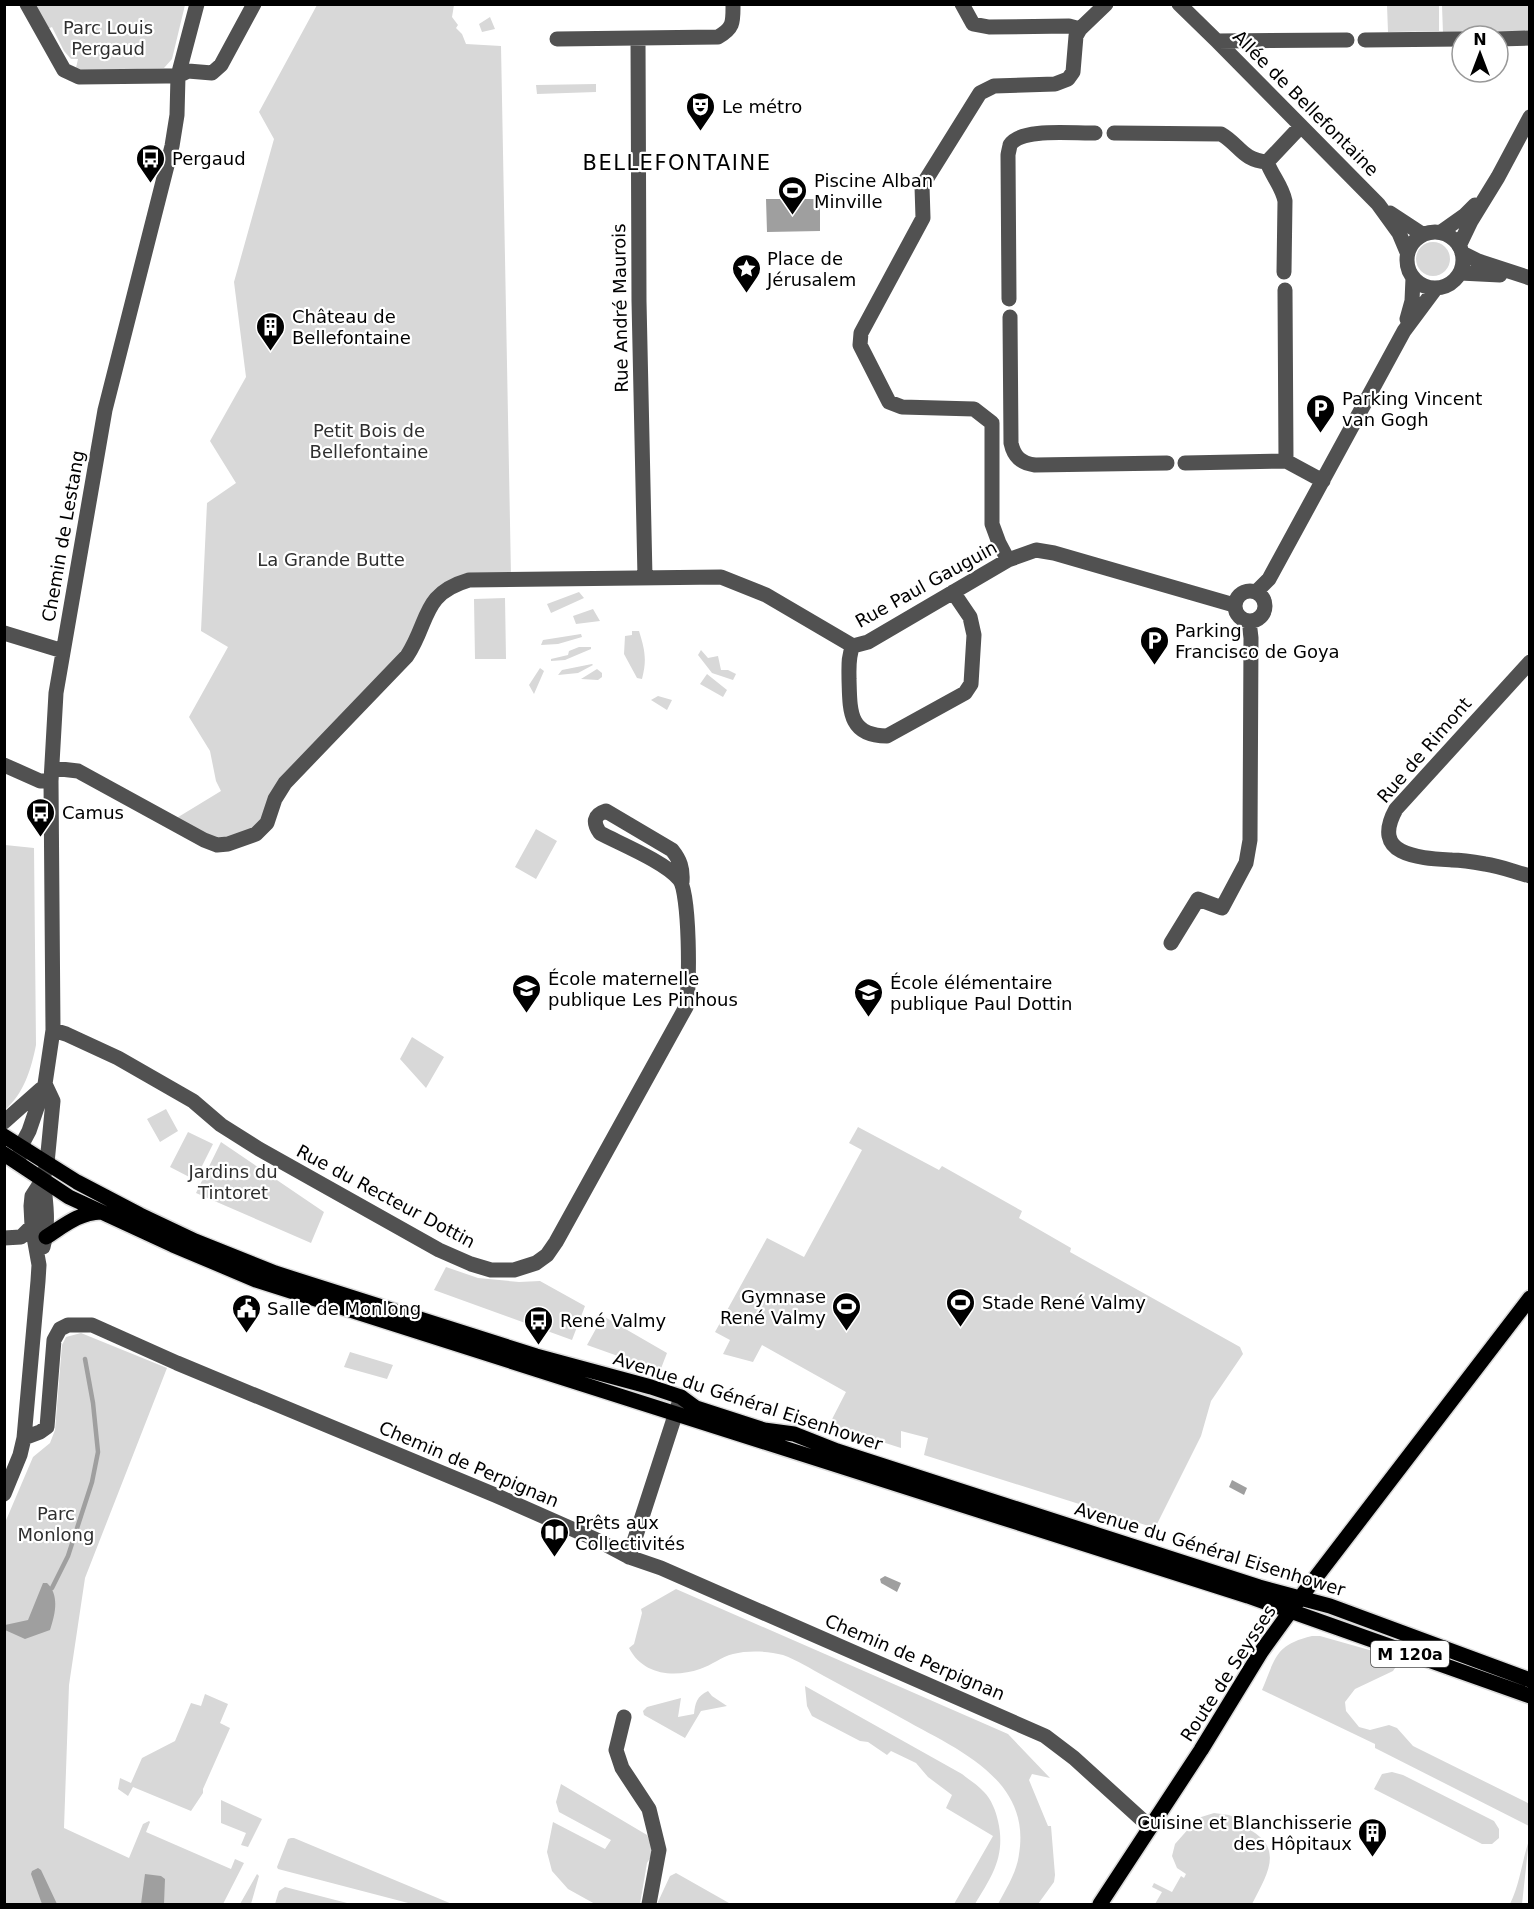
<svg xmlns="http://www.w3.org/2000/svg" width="1534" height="1909" font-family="'DejaVu Sans',sans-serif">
	<rect width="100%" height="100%" fill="#fff"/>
	<path fill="#d8d8d8" d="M 31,5 L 185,5 L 172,59 L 164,68 L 82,71 L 76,68 L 78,59 L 71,59 L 64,51 L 52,27 L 45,30 Z
		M 317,5 L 454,5 L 452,17 L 458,25 L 456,28 L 462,34 L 466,44 L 501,46 L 511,576 L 449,584 L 408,647 L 263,819 L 253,830 L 216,843 L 175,819 L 221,791 L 216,781 L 210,751 L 189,717 L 228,647 L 201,631 L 207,503 L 236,483 L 210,441 L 246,377 L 234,282 L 274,139 L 259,112 Z
		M 1387,5 L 1439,5 L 1439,31 L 1388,32 Z
		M 1442,5 L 1529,5 L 1529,33 L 1443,34 Z
		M 490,17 L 495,29 L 482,32 L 479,24 Z
		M 596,84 L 596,92 L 537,94 L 536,85 Z
		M1416 259a17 17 0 1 1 34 0a17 17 0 1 1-34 0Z
		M 579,592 L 584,598 L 551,613 L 547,604 Z
		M 505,598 L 506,659 L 475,659 L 474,599 Z
		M 593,609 L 600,621 L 576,624 L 573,616 Z
		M 632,631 L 639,631 C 645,650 647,660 642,679 L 637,678 L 624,654 L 625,636 L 632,635 Z
		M 581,634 L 582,637 L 558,644 L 541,645 L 543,640 Z
		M 579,647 L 591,647 L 591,649 L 565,660 L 551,661 L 551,659 L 568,655 L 569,651 Z
		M 701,650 L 708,658 L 718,656 L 721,670 L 728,670 L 736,674 L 733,680 L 712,673 L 698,655 Z
		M 592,664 L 593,665 L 578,673 L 558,675 L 562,670 Z
		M 540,668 L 544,671 L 534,694 L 529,685 Z
		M 597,669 L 602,673 L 602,677 L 598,680 L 581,679 Z
		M 707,674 L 727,690 L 723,697 L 700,684 Z
		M 658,696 L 672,700 L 667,710 L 651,700 Z
		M 536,829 L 557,841 L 536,879 L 515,867 Z
		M 5,845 L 34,848 L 36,1045 C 31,1070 24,1093 5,1110 Z
		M 412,1037 L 444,1057 L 426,1088 L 400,1059 Z
		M 166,1109 L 178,1131 L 160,1142 L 147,1119 Z
		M 858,1127 L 939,1170 L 942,1166 L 1022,1211 L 1019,1218 L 1071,1248 L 1070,1252 L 1240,1347 L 1243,1354 L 1211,1401 L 1201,1436 L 1155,1528 L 924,1455 L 928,1438 L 901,1431 L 901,1448 L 829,1425 L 846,1392 L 762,1345 L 753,1362 L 723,1354 L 730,1340 L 715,1332 L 767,1238 L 804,1257 L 862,1150 L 849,1143 Z
		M 188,1132 L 213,1144 L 195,1180 L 170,1167 Z
		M 221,1142 L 324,1212 L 311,1243 L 196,1193 Z
		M 446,1267 L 478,1278 L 519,1282 L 540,1281 L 585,1306 L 572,1340 L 434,1290 Z
		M 603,1316 L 667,1353 L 660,1371 L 587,1345 Z
		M 81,1333 L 167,1368 L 85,1578 L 69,1685 L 64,1828 L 129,1858 L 143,1824 L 149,1821 L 150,1822 L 146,1832 L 231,1869 L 235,1859 L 244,1863 L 223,1904 L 5,1904 L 4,1525 L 33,1457 L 50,1443 L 55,1430 L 62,1345 L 66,1337 Z
		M 350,1352 L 393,1365 L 387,1379 L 344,1367 Z
		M 676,1589 L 1008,1734 L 1050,1778 L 1032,1774 L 1029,1780 L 1048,1826 L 1051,1826 L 1055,1875 L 1054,1882 L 1038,1904 L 998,1904 C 1006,1889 1017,1872 1019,1854 C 1032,1776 951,1747 896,1715 C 872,1702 848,1689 824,1676 C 811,1669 797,1660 783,1655 C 769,1651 748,1650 733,1654 C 721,1657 712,1665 700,1669 C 674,1678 643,1675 629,1648 L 634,1644 L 642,1613 L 641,1609 Z
		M 1312,1636 L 1320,1636 L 1380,1653 L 1395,1660 L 1397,1665 L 1393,1671 L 1355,1689 L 1345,1702 L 1346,1711 L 1359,1727 L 1370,1730 L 1389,1725 L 1397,1728 L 1413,1746 L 1526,1802 L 1529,1804 L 1529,1826 L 1375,1748 L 1375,1744 L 1262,1690 C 1276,1657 1275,1645 1312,1636 Z
		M 805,1686 L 962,1774 C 969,1780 978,1785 984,1792 C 991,1799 996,1811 998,1821 C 1006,1856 992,1876 975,1904 L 954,1904 L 993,1836 L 946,1808 L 952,1795 L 928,1777 L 916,1763 L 891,1751 L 887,1755 L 868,1742 L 860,1741 L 812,1716 L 807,1706 Z
		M 708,1691 L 712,1696 L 727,1706 L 701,1711 L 685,1738 L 644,1715 L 643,1711 L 647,1707 L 681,1698 L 678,1717 L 694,1714 C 695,1703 697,1696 708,1691 Z
		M 205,1694 L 228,1704 L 220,1723 L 230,1728 L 203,1789 L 203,1793 L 191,1811 L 133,1787 L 128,1796 L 118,1789 L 120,1778 L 131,1783 L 142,1758 L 175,1741 L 191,1703 L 201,1706 Z
		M 1392,1772 L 1403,1775 L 1494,1821 L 1499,1829 L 1499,1838 L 1492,1844 L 1482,1844 L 1374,1789 L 1382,1774 Z
		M 561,1784 L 647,1835 L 654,1852 L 647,1863 L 640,1904 L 595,1904 L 568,1889 L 552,1871 L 547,1852 L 553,1822 L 605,1849 L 611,1840 L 559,1812 L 556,1802 Z
		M 221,1800 L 262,1819 L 248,1847 L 241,1845 L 246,1833 L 221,1823 Z
		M 1214,1813 L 1229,1815 L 1245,1823 L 1244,1827 C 1286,1846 1268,1873 1252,1904 L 1155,1904 L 1162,1892 L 1152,1887 L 1154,1883 L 1172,1892 L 1181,1876 L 1184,1878 L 1186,1874 L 1177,1868 L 1172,1856 L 1175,1844 L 1198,1818 Z
		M 291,1838 L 294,1838 L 452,1904 L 412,1904 L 278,1869 L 277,1867 L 288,1839 Z
		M 1529,1840 L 1522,1904 L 1510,1904 C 1520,1884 1522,1861 1529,1840 Z
		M 676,1873 L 729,1903 L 728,1904 L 657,1904 L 670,1876 Z
		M 257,1874 L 259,1876 L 251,1904 L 240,1904 Z
		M 285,1887 L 351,1904 L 275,1904 L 279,1891 Z"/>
	<path fill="#9f9f9f" d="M 766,199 L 820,199 L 820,231 L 767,232 Z
		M 1232,1480 L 1247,1488 L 1244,1495 L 1229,1487 Z
		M 885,1576 L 901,1583 L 897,1592 L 881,1583 L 880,1579 Z
		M 43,1583 L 47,1583 C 60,1595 55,1615 50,1630 L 25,1639 L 5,1630 L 5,1625 L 28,1620 Z
		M 38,1868 L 41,1870 L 57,1904 L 42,1904 L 31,1874 L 32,1871 Z
		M 145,1874 L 161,1876 L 165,1879 L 164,1904 L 141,1904 Z"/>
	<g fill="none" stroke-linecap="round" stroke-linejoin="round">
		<path stroke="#9f9f9f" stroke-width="4.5" d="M 52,1588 L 68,1556 L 92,1482 L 98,1452 L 93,1403 L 85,1359"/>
		<defs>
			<path id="major" d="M 4,1136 L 77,1182 L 140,1215 L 195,1241 L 275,1273 L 536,1356 L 651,1387 L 681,1397 L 696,1408 L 764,1430 L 794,1434 L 837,1451 L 1259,1587 L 1330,1606 L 1530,1680
				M 4,1154 L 69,1197 L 173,1245 L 256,1280 L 1248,1596 L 1530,1696
				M 46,1237 C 65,1225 78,1213 101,1212
				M 1100,1904 L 1201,1750 L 1261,1652 L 1300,1598 L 1530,1298"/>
		</defs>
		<use href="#major" stroke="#dbdbdb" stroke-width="18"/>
		<path stroke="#515151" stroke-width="15" d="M 27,4 L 64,70 L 79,77 L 166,76 L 178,76 L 188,71 L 212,73 L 221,65 L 254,4
			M 962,4 L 973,24 L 989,27 L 1069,26 L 1080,29
			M 1179,4 L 1217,41 L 1378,204 L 1399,233 L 1407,252
			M 557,39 L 718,37 C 734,28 733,22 733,4
			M 638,39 L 639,301 L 645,577
			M 1498,39 L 1530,38
			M 1365,40 L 1462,39
			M 1217,41 L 1347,40
			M 1114,133 L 1221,134 C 1240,145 1242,160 1267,162 L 1301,126
			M 1267,162 C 1272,176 1282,186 1285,201 L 1284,272
			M 1390,213 L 1422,234
			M1407 260a28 28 0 1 1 56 0a28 28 0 1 1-56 0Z
			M 1441,232 L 1465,215 L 1475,205
			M 1459,246 L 1471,221 L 1498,177 L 1530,117
			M 1462,253 L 1478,261 L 1530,278
			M 1460,273 L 1500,275
			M 1009,299 L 1008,155 C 1008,154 1010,146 1010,145 C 1021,127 1076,134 1095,133
			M 1010,317 L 1011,443 C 1014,457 1021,463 1035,465 L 1167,463
			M 1407,319 L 1412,301 L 1413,278
			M 1286,461 L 1323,481
			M 1185,463 L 1286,461 L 1285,290
			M 1008,560 L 999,543 L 992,524 L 992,423 L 974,409 L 902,407 L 889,402 L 860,345 L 861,333 L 923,218 L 922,186 L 980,93 L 994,86 L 1055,84 L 1068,79 L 1073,72 L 1076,36 L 1080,29 L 1106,4
			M1235 606a15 15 0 1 1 30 0a15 15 0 1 1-30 0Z
			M 1256,592 L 1269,579 L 1404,331 L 1436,288
			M 4,633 L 63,651
			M 853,646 C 848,656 849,667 849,679 C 850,710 848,736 887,736 L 965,693 L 971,684 L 974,635 L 970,617 L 953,592
			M 1530,662 L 1396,809 C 1370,856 1419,858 1452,860 C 1463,860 1474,862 1485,864 C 1500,866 1515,872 1530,876
			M 4,765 L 40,781 L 51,781
			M 52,768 L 78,771 L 204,840 L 217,845 L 228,844 L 256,834 L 267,823 L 275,799 L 285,783 L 407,656 C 430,621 421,594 469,580 L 721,577 L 766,595 L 853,646 L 868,642 L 1008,560 L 1036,550 L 1054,553 L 1234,605
			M 1171,943 L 1198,899 L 1222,908 L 1246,863 L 1250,840 L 1251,638 L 1249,621
			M 53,1030 L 66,1034 L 118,1058 L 193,1101 L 221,1125 L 259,1149 L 439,1250 L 471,1264 L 491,1270 L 514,1270 L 536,1263 L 547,1255 L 556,1242 L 686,1007 C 690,989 690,891 679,879 C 665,862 621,844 600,833 C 593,823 593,815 606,811 L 672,850 C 680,860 683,868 682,882
			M 4,1122 L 41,1089
			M 19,1159 L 21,1146 L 29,1131 L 45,1084 L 53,1030 L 51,781 L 56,693 L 105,410 L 172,146 L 177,115 L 178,76 L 197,4
			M 4,1238 L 21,1237 L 32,1226
			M 43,1247 C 49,1225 46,1202 43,1179
			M 24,1438 L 40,1432 L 47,1427 L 54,1340 L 60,1329 L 68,1325 L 92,1325 L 177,1363 L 495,1495 L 597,1540 L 629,1557 L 661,1568 L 1045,1736 L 1074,1758 L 1150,1827
			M 4,1494 L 20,1455 L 24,1438 L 38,1281 L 39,1265 L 32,1226 L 31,1206 L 32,1196 L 43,1179 L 47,1163 L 53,1101 L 45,1084
			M 629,1557 L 681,1397
			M 624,1717 L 616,1750 L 622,1768 L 649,1809 L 659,1850 L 649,1904"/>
		<use href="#major" stroke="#000" stroke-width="15"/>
	</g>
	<defs>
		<symbol id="theatre-pin" viewBox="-11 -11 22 30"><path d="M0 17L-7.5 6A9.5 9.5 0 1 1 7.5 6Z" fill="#000" stroke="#fff"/><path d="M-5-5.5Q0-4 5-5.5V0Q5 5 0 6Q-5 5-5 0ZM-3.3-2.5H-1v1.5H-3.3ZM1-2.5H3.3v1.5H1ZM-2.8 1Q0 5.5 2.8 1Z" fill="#fff"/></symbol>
		<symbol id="bus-pin" viewBox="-11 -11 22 30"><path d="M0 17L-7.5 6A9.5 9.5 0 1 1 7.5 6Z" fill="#000" stroke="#fff"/><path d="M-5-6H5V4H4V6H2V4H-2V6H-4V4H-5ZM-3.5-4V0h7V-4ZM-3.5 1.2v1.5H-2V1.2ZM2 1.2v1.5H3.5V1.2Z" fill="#fff"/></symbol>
		<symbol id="stadium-pin" viewBox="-11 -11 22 30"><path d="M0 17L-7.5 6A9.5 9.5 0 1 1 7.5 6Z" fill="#000" stroke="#fff"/><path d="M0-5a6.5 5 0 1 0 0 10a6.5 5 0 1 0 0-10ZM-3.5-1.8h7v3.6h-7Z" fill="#fff"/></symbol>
		<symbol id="sight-pin" viewBox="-11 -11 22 30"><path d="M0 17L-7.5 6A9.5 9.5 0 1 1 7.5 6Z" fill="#000" stroke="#fff"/><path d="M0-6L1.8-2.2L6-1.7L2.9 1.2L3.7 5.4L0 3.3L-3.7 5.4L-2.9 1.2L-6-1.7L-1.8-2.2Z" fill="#fff"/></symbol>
		<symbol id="building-pin" viewBox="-11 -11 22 30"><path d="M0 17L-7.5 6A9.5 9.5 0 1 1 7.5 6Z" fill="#000" stroke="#fff"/><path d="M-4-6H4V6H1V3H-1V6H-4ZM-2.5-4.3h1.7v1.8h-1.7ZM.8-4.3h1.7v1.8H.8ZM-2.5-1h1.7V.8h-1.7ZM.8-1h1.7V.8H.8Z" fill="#fff"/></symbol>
		<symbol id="parking-pin" viewBox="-11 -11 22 30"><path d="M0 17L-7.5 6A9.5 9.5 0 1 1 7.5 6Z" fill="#000" stroke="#fff"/><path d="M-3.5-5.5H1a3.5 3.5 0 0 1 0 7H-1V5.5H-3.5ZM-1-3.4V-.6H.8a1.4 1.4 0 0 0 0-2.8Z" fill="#fff"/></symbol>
		<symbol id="school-pin" viewBox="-11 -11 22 30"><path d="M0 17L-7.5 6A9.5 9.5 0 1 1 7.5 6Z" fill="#000" stroke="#fff"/><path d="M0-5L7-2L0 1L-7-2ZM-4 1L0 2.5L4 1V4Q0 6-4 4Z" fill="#fff"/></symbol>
		<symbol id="civic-pin" viewBox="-11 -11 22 30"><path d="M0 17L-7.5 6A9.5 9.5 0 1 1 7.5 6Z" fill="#000" stroke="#fff"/><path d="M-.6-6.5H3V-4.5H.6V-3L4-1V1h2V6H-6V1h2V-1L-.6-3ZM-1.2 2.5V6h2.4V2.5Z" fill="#fff"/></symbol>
		<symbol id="library-pin" viewBox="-11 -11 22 30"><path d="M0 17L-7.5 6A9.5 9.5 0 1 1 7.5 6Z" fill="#000" stroke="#fff"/><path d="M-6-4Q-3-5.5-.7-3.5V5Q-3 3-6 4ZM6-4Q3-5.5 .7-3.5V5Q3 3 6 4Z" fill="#fff"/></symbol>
	</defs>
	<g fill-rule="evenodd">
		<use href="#theatre-pin" x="684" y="90" width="33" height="45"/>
		<use href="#bus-pin" x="134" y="142" width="33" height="45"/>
		<use href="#stadium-pin" x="776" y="174" width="33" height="45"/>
		<use href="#sight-pin" x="730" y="252" width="33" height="45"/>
		<use href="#building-pin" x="254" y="310" width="33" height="45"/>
		<use href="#parking-pin" x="1304" y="392" width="33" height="45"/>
		<use href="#parking-pin" x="1138" y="624" width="33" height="45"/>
		<use href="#bus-pin" x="24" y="796" width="33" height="45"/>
		<use href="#school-pin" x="510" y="972" width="33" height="45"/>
		<use href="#school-pin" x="852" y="976" width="33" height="45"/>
		<use href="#stadium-pin" x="944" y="1286" width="33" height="45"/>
		<use href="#stadium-pin" x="830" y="1290" width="33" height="45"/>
		<use href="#civic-pin" x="230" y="1292" width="33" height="45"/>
		<use href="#bus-pin" x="522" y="1304" width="33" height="45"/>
		<use href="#library-pin" x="538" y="1516" width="33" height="45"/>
		<use href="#building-pin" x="1356" y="1816" width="33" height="45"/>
	</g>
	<g text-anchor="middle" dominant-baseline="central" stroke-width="4.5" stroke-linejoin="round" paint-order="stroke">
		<rect fill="#fff" stroke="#4c4c4c" stroke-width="1.5" x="1371" y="1641" width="78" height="26" rx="4.5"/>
		<g font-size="16" font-weight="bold" fill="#000">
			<text x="1410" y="1654">M 120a</text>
		</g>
		<g font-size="18" fill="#2f2f2f" stroke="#fff">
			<text x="108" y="27">Parc Louis<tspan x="108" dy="21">Pergaud</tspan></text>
			<text x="369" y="430">Petit Bois de<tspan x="369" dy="21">Bellefontaine</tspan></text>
			<text x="331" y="559">La Grande Butte</text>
			<text x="233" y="1171">Jardins du<tspan x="233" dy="21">Tintoret</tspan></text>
			<text x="56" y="1513">Parc<tspan x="56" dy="21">Monlong</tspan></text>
		</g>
		<g font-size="18" fill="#000" stroke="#fff">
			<text transform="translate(1306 103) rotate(45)">Allée de Bellefontaine</text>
			<text transform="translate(620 308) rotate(-91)">Rue André Maurois</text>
			<text transform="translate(63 536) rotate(-80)">Chemin de Lestang</text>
			<text transform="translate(926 584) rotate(-29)">Rue Paul Gauguin</text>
			<text transform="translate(1424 750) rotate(-49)">Rue de Rimont</text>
			<text transform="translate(386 1196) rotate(28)">Rue du Recteur Dottin</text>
			<text transform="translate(748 1401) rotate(18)">Avenue du Général Eisenhower</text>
			<text transform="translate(469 1464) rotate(23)">Chemin de Perpignan</text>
			<text transform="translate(1210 1549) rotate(17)">Avenue du Général Eisenhower</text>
			<text transform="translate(915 1657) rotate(23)">Chemin de Perpignan</text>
			<text transform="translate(1228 1673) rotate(-57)">Route de Seysses</text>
		</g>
		<g font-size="18" fill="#000" stroke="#fff" text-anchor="start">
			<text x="722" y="106">Le métro</text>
			<text x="172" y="158">Pergaud</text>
			<text x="814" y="180">Piscine Alban<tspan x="814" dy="21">Minville</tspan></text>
			<text x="767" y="258">Place de<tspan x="767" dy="21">Jérusalem</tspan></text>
			<text x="292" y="316">Château de<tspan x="292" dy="21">Bellefontaine</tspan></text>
			<text x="1342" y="398">Parking Vincent<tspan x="1342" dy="21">van Gogh</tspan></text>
			<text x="1175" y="630">Parking<tspan x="1175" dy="21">Francisco de Goya</tspan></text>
			<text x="62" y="812">Camus</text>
			<text x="548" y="978">École maternelle<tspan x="548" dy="21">publique Les Pinhous</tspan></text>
			<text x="890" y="982">École élémentaire<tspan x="890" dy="21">publique Paul Dottin</tspan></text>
			<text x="826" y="1296" text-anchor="end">Gymnase<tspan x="826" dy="21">René Valmy</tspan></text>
			<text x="982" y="1302">Stade René Valmy</text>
			<text x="267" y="1308">Salle de Monlong</text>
			<text x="560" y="1320">René Valmy</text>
			<text x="575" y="1522">Prêts aux<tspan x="575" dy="21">Collectivités</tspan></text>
			<text x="1352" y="1822" text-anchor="end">Cuisine et Blanchisserie<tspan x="1352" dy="21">des Hôpitaux</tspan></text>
		</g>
		<g font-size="21" letter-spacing="1.5" fill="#000" stroke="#fff">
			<text x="677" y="163">BELLEFONTAINE</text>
		</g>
	</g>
	<rect width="1534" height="1909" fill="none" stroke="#000000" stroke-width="12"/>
	<g transform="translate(1480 54)"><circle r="28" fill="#ffffff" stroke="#999999" stroke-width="1.5"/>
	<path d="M0-4.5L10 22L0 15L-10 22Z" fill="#000000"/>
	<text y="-9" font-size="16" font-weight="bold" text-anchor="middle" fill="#000000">N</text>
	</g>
</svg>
